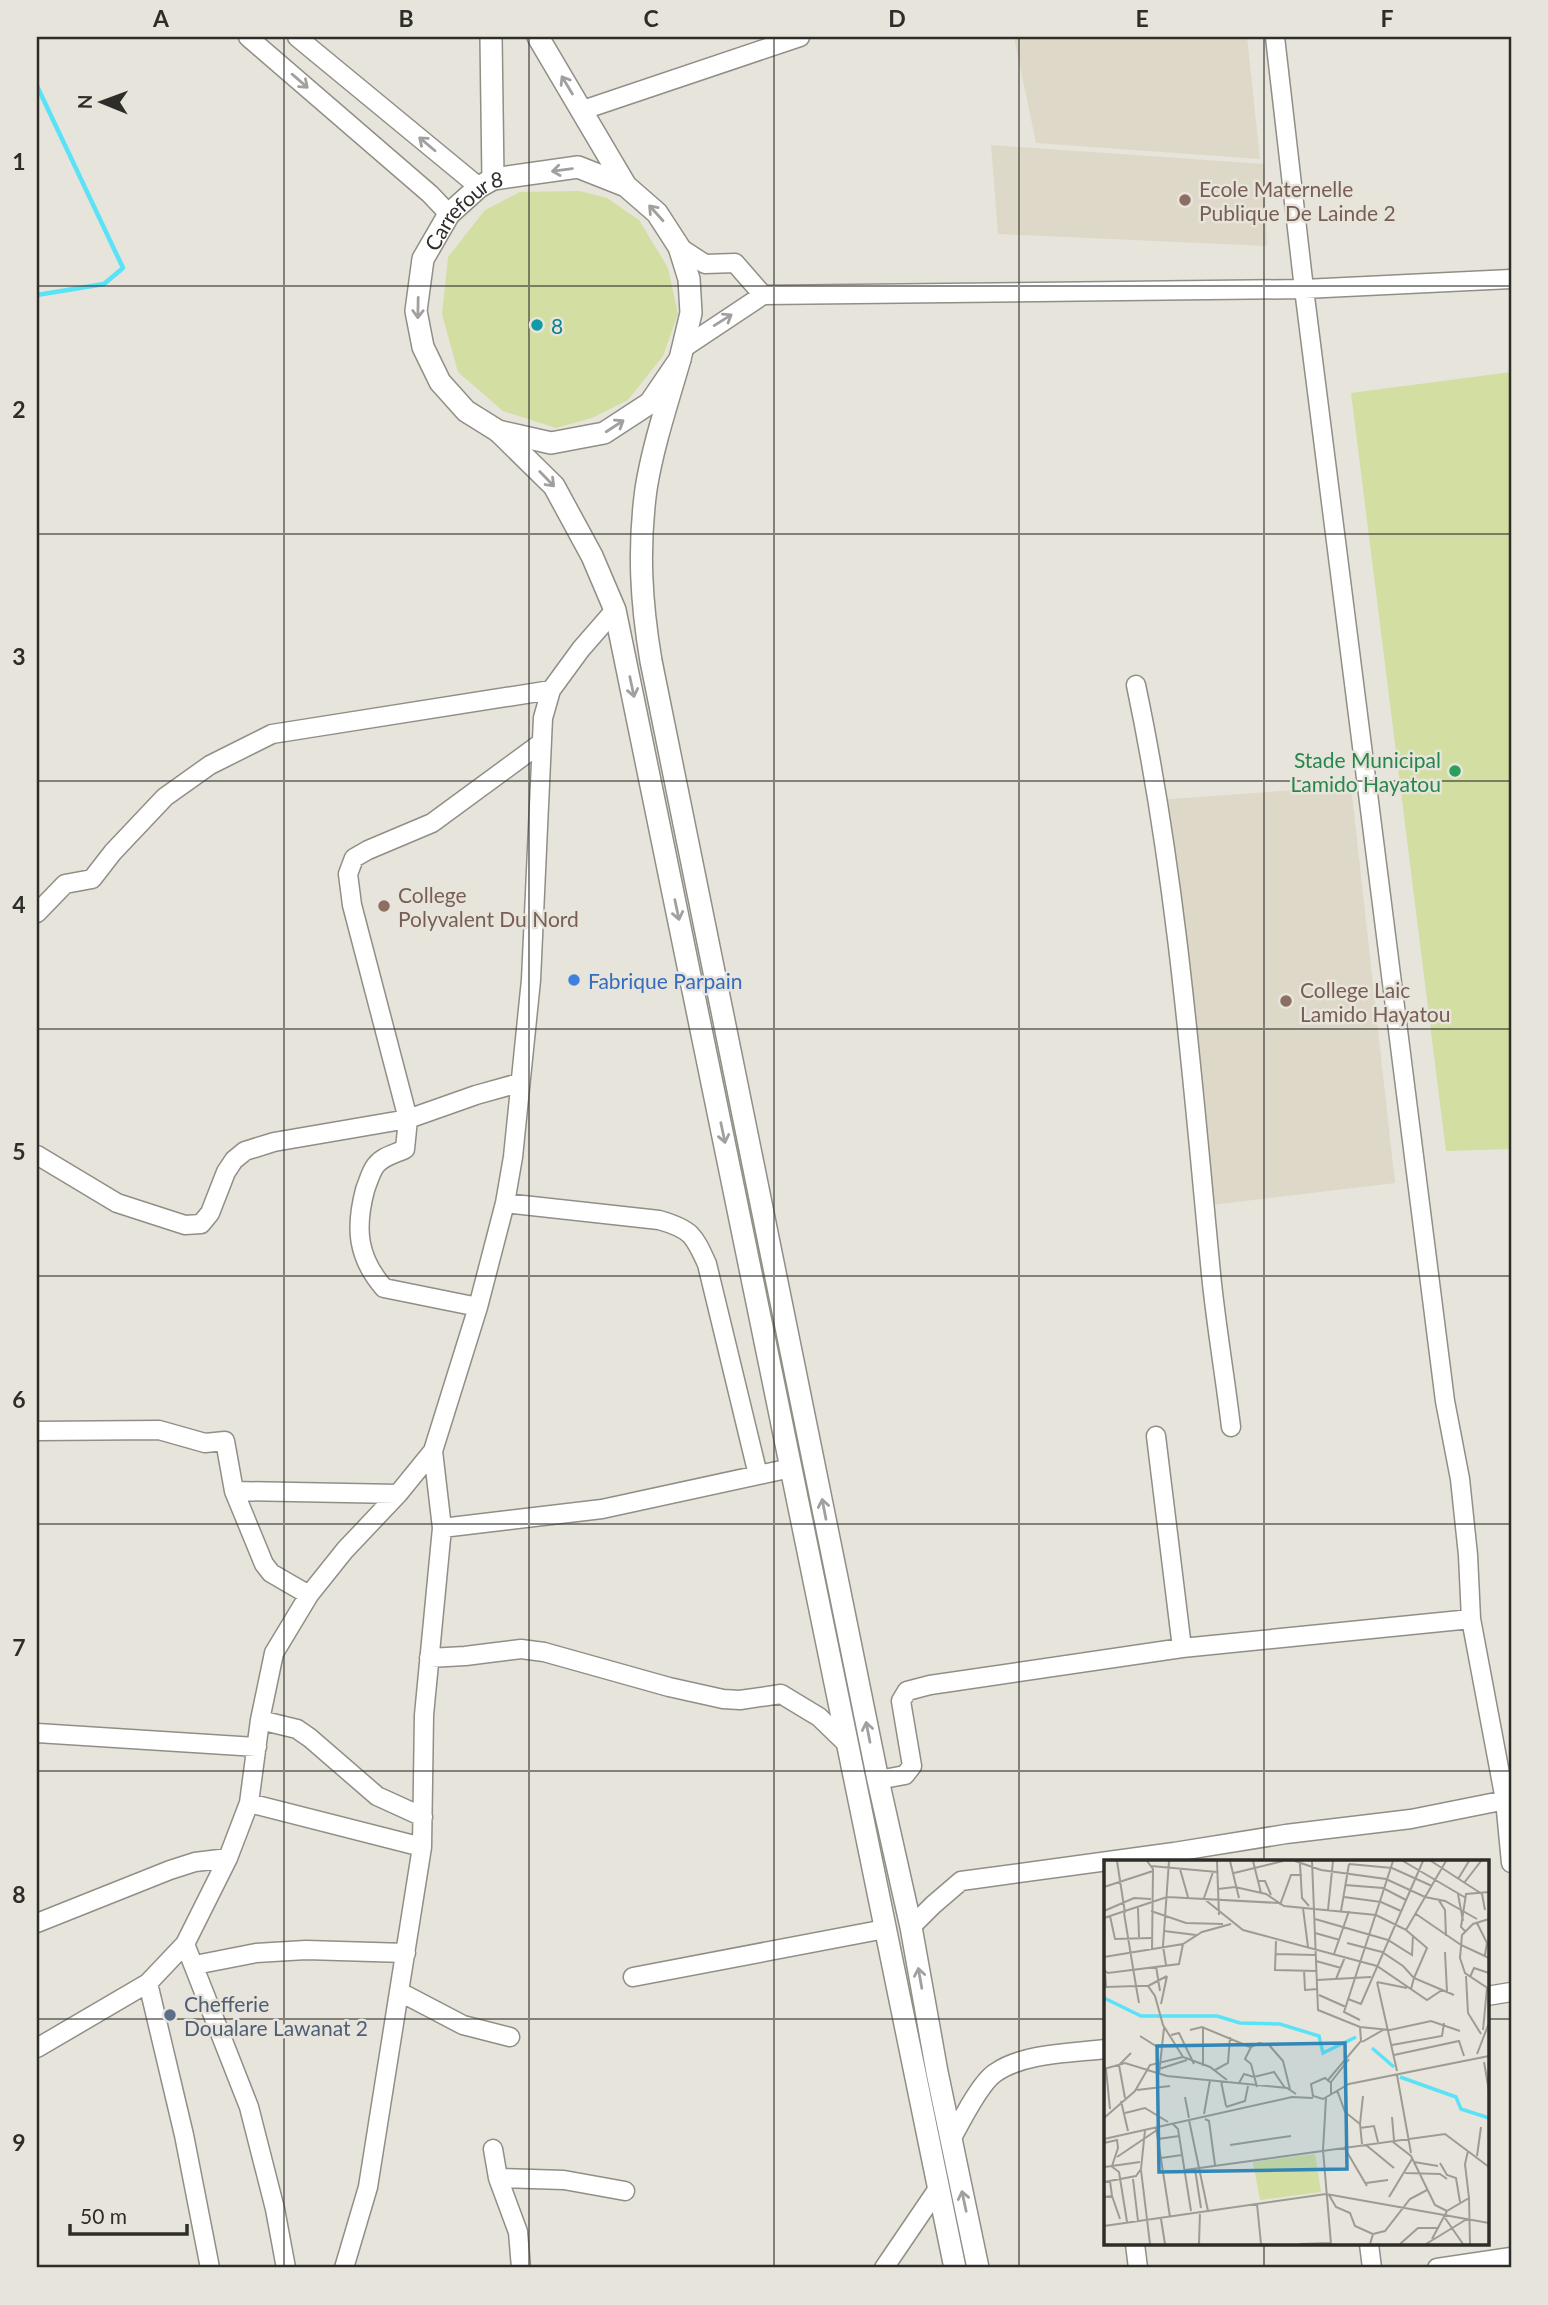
<svg xmlns="http://www.w3.org/2000/svg" width="1548" height="2305" font-family="Lato,sans-serif">
	<rect width="100%" height="100%" fill="#e7e4db"/>
	<path fill="#ded8c8" d="M 1014,37 L 1247,37 L 1260,159 L 1036,143 Z
		M 991,145 L 1264,164 L 1267,246 L 998,234 Z
		M 1351,786 L 1395,1183 L 1203,1206 L 1156,800 Z"/>
	<path fill="#d3dea2" d="M 580,191 L 607,198 L 639,220 L 668,268 L 678,314 L 663,356 L 628,400 L 592,418 L 556,428 L 503,411 L 458,372 L 442,314 L 448,257 L 485,210 L 520,192 Z
		M 1511,372 L 1511,1149 L 1446,1151 L 1351,393 Z"/>
	<g fill="none" stroke-linecap="round" stroke-linejoin="round">
		<path stroke="#5ae2f7" stroke-width="4.5" d="M 37,86 L 123,268 L 104,284 L 37,295"/>
		<defs>
			<path id="minor" d="M 248,37 L 430,194 L 449,214
				M 297,37 L 479,187
				M 1275,37 L 1304,289 L 1445,1401 L 1460,1479 L 1468,1555 L 1471,1619 L 1505,1800 L 1511,1863
				M 583,110 L 800,37
				M 679,247 L 705,264 L 735,263 L 763,295
				M 685,347 L 763,295 L 1304,289 L 1511,279
				M 1136,685 C 1177,879 1192,1077 1211,1274 C 1216,1325 1225,1376 1231,1427
				M 37,913 L 65,884 L 92,879 L 113,852 L 165,797 L 210,765 L 272,734 L 551,690
				M 37,1155 L 117,1203 L 185,1225 L 201,1224 L 210,1213 L 226,1172 L 234,1160 L 245,1151 L 274,1142 L 408,1119 L 476,1095 L 519,1083
				M 505,1203 L 659,1220 C 691,1229 694,1235 707,1264 L 758,1475
				M 478,1307 L 384,1288 C 357,1257 355,1228 365,1190 C 368,1182 371,1171 376,1165 C 383,1156 395,1154 405,1149 L 408,1119 L 352,905 L 348,874 L 354,858 L 368,850 L 432,823 L 541,743
				M 37,1431 L 159,1430 L 205,1443 L 225,1441 L 234,1491 L 264,1564 L 271,1573 L 309,1595
				M 1156,1436 L 1182,1648
				M 234,1491 L 398,1494
				M 442,1528 L 602,1509 L 791,1468
				M 429,1658 L 465,1656 L 521,1649 L 544,1652 L 669,1687 L 723,1699 L 740,1700 L 781,1694 L 819,1717 L 848,1745
				M 260,1720 L 297,1729 L 310,1738 L 377,1796 L 423,1817
				M 37,1733 L 257,1747
				M 878,1780 L 905,1775 L 912,1766 L 901,1701 L 907,1691 L 930,1685 L 1182,1648 L 1471,1619
				M 249,1803 L 422,1847
				M 37,1923 L 170,1870 L 195,1862 L 228,1858
				M 911,1927 L 933,1905 L 961,1881 L 1174,1852 L 1286,1834 L 1411,1819 L 1511,1799
				M 185,1944 L 249,2107 L 275,2209 L 286,2268
				M 195,1965 L 256,1953 L 306,1950 L 406,1953
				M 633,1977 L 885,1929
				M 148,1983 L 184,2135 L 210,2268
				M 400,1992 L 463,2025 L 510,2037
				M 1487,1996 L 1511,1992
				M 37,2048 L 148,1983 L 185,1944 L 228,1858 L 249,1803 L 260,1720 L 274,1653 L 309,1595 L 345,1550 L 398,1494 L 433,1451
				M 951,2140 C 960,2123 980,2083 995,2073 C 1023,2053 1072,2053 1105,2049
				M 493,2149 L 498,2178 L 518,2232 L 521,2268
				M 498,2178 L 564,2180 L 625,2191
				M 1135,2244 L 1138,2268
				M 1369,2244 L 1372,2268
				M 344,2268 L 368,2187 L 422,1847 L 424,1715 L 442,1528 L 433,1451 L 478,1307 L 505,1203 L 513,1157 L 531,980 L 543,718 L 551,690 L 581,649 L 615,610
				M 884,2268 L 937,2190
				M 1437,2268 L 1511,2257"/>
			<g id="major">
				<path d="M 491,37 L 493,179"/>
				<path id="s1" d="M 538,37 L 626,186 L 657,213 L 679,247 L 689,279 L 691,313 L 680,359 L 650,403 L 604,433 L 551,443 L 498,431 L 466,411 L 440,382 L 423,347 L 416,311 L 423,259 L 449,214 L 479,187 L 493,179 L 578,167 L 626,186"/>
				<path d="M 680,359 C 668,401 653,445 646,489 C 638,549 641,602 651,661 L 878,1780 L 911,1927 L 937,2072 L 978,2268"/>
				<path d="M 498,431 L 554,486 L 592,556 L 615,610 L 955,2268"/>
			</g>
		</defs>
		<use href="#minor" stroke="#918e86" stroke-width="21"/>
		<use href="#major" stroke="#918e86" stroke-width="24"/>
		<use href="#minor" stroke="#fff" stroke-width="18"/>
		<use href="#major" stroke="#fff" stroke-width="21"/>
	</g>
	<defs><path id="oneway-shaft" d="M-6 0H5M1.5-3L5.5 0L1.5 3" fill="none" stroke-width="1.6" stroke-linecap="round" stroke-linejoin="round" transform="scale(1.75)"/></defs>
	<g stroke="#a1a09f">
		<use href="#oneway-shaft" transform="translate(300 81) rotate(41)"/>
		<use href="#oneway-shaft" transform="translate(567 85) rotate(-121)"/>
		<use href="#oneway-shaft" transform="translate(427 144) rotate(-140)"/>
		<use href="#oneway-shaft" transform="translate(562 170) rotate(172)"/>
		<use href="#oneway-shaft" transform="translate(656 213) rotate(-132)"/>
		<use href="#oneway-shaft" transform="translate(418 308) rotate(91)"/>
		<use href="#oneway-shaft" transform="translate(723 320) rotate(-32)"/>
		<use href="#oneway-shaft" transform="translate(615 426) rotate(-33)"/>
		<use href="#oneway-shaft" transform="translate(547 479) rotate(46)"/>
		<use href="#oneway-shaft" transform="translate(632 687) rotate(78)"/>
		<use href="#oneway-shaft" transform="translate(677 910) rotate(78)"/>
		<use href="#oneway-shaft" transform="translate(723 1133) rotate(78)"/>
		<use href="#oneway-shaft" transform="translate(824 1509) rotate(-101)"/>
		<use href="#oneway-shaft" transform="translate(868 1732) rotate(-101)"/>
		<use href="#oneway-shaft" transform="translate(920 1978) rotate(-100)"/>
		<use href="#oneway-shaft" transform="translate(964 2201) rotate(-102)"/>
	</g>
	<path fill="none" stroke="#2e2d29" stroke-width="2" stroke-opacity="0.55" d="M 284,37 L 284,2268M 529,37 L 529,2268M 774,37 L 774,2268M 1019,37 L 1019,2268M 1264,37 L 1264,1862M 37,286 L 1511,286M 37,534 L 1511,534M 37,781 L 1511,781M 37,1029 L 1511,1029M 37,1276 L 1511,1276M 37,1524 L 1511,1524M 37,1771 L 1511,1771M 37,2019 L 1105,2019M 1487,2019 L 1511,2019M 1264,2244 L 1264,2268"/>
	<g fill="#8d6e63" stroke="#e7e4db" stroke-width="2.5">
		<circle cx="1185" cy="200" r="7"/>
		<circle cx="384" cy="906" r="7"/>
		<circle cx="1286" cy="1001" r="7"/>
	</g>
	<circle fill="#0f9aa8" stroke="#e7e4db" stroke-width="2.5" cx="537" cy="325" r="7"/>
	<circle fill="#2e9e5b" stroke="#e7e4db" stroke-width="2.5" cx="1455" cy="771" r="7"/>
	<circle fill="#3f7fe0" stroke="#e7e4db" stroke-width="2.5" cx="574" cy="980" r="7"/>
	<circle fill="#5c6f8a" stroke="#e7e4db" stroke-width="2.5" cx="170" cy="2015" r="7"/>
	<g text-anchor="middle" dominant-baseline="central" stroke-width="5" stroke-linejoin="round" paint-order="stroke">
		<g font-size="21" fill="#785e54" stroke="#e7e4db" text-anchor="start">
			<text x="1199" y="188">Ecole Maternelle<tspan x="1199" dy="24">Publique De Lainde 2</tspan></text>
			<text x="398" y="894">College<tspan x="398" dy="24">Polyvalent Du Nord</tspan></text>
			<text x="1300" y="989">College Laic<tspan x="1300" dy="24">Lamido Hayatou</tspan></text>
		</g>
		<g font-size="21" fill="#2e2d29" stroke="#e7e4db">
			<text stroke="none"><textPath href="#s1" startOffset="856">Carrefour 8</textPath></text>
		</g>
		<g font-size="21" fill="#0d838f" stroke="#e7e4db" text-anchor="start">
			<text x="551" y="325">8</text>
		</g>
		<g font-size="21" fill="#27864d" stroke="#e7e4db" text-anchor="end">
			<text x="1441" y="759">Stade Municipal<tspan x="1441" dy="24">Lamido Hayatou</tspan></text>
		</g>
		<g font-size="21" fill="#366cbe" stroke="#e7e4db" text-anchor="start">
			<text x="588" y="980">Fabrique Parpain</text>
		</g>
		<g font-size="21" fill="#4e5e75" stroke="#e7e4db" text-anchor="start">
			<text x="184" y="2003">Chefferie<tspan x="184" dy="24">Doualare Lawanat 2</tspan></text>
		</g>
	</g>
	<g transform="translate(1104 1860)">
		<rect width="385" height="385" fill="#e7e4db"/>
		<path d="M 211,294 L 217,332 L 156,340 L 149,302 Z" fill="#d3dea2"/>
		<path fill="none" stroke="#5ae2f7" stroke-width="3.5" d="M 0,138 L 37,156 L 113,156 L 136,163 L 176,164 L 215,176 L 219,193 L 252,177M 268,188 L 290,207M 296,217 L 352,237 L 357,249 L 385,258"/>
		<path fill="none" stroke="#9d9b94" stroke-width="2" d="M 13,1 L 21,53M 43,1 L 49,9 L 48,90M 113,1 L 115,55M 126,1 L 135,38M 149,1 L 157,33M 191,1 L 217,10 L 282,19 L 321,37 L 341,41 L 373,59M 208,1 L 214,150 L 256,167 L 286,170 L 327,161 L 356,171M 299,1 L 362,38M 327,1 L 378,34 L 381,50M 196,4 L 198,38 L 205,46M 245,4 L 288,8 L 328,26M 47,6 L 113,12M 76,9 L 84,37M 130,13 L 179,1M 354,19 L 365,1M 155,21 L 161,21 L 167,35M 360,23 L 377,1M 241,25 L 279,28 L 302,40M 0,27 L 49,11M 114,29 L 131,27 L 162,34 L 180,46 L 272,55 L 302,70 L 342,1M 354,34 L 359,61M 240,37 L 277,42 L 297,51M 99,38 L 139,70 L 273,106 L 323,140 L 338,130M 100,38 L 109,12M 334,39 L 341,50 L 342,76M 176,45 L 187,15 L 198,15M 34,48 L 35,77M 199,48 L 204,87M 224,50 L 229,1M 0,51 L 30,38 L 47,39M 47,51 L 82,63 L 119,64M 237,51 L 245,4M 20,53 L 32,126 L 44,126 L 51,136 L 59,165 L 79,197 L 106,207 L 123,220M 312,54 L 357,85 L 385,98M 6,56 L 11,79 L 47,78M 0,58 L 63,37 L 175,43M 211,59 L 284,80 L 308,95 L 309,75M 385,59 L 369,64 L 358,75 L 356,98 L 361,113 L 385,129M 373,63 L 383,83 L 381,95M 302,70 L 323,88 L 310,118 L 350,135M 60,71 L 92,75M 361,71 L 357,67 L 362,34 L 385,32M 211,73 L 236,80M 172,81 L 171,110 L 213,111M 243,83 L 278,92 L 299,106 L 310,118 L 307,129M 341,92 L 343,132M 172,94 L 211,95M 230,94 L 245,51M 0,97 L 79,84 L 98,72 L 127,64M 212,101 L 237,108M 62,105 L 59,86 L 65,1M 52,106 L 56,131M 0,110 L 4,113 L 75,104 L 79,84M 200,110 L 201,130 L 214,129M 1,112 L 2,127 L 32,126 L 35,143M 362,116 L 364,153 L 377,174M 366,117 L 370,108 L 385,113M 232,119 L 241,97M 213,120 L 267,117M 273,122 L 293,211M 273,122 L 303,128M 44,126 L 63,116M 215,135 L 242,147M 244,139 L 257,144 L 319,1M 57,144 L 63,116M 256,160 L 240,152 L 289,1M 99,168 L 99,206M 86,170 L 98,167 L 146,187M 379,170 L 383,128M 67,175 L 75,173 L 90,204M 36,176 L 55,188M 258,182 L 279,170M 288,185 L 338,176 L 340,163M 373,194 L 385,163M 290,195 L 355,181 L 360,196M 380,202 L 385,231M 0,209 L 21,203 L 63,216 L 183,228 L 192,234M 2,209 L 6,249M 55,209 L 83,200M 111,210 L 124,203 L 126,177M 55,214 L 60,168M 293,215 L 307,293M 224,220 L 257,181 L 256,167M 117,221 L 122,246M 227,222 L 245,199M 135,223 L 140,214 L 150,217 L 170,212 L 181,228M 153,227 L 147,204 L 141,199 L 147,187 L 155,183 L 165,185 L 179,201 L 186,229M 33,230 L 66,226M 233,230 L 241,252 L 256,264 L 258,284M 227,234 L 227,223 L 221,218 L 207,224 L 209,236 L 219,239 L 245,224 L 385,196M 81,237 L 85,258M 21,238 L 15,205 L 27,193M 222,238 L 219,290 L 227,384M 17,241 L 24,271M 122,247 L 141,241 L 144,226M 21,253 L 41,248 L 64,262M 100,254 L 106,220M 288,257 L 290,280M 0,258 L 31,231 L 46,205 L 79,197M 101,259 L 105,261 L 111,305M 85,260 L 104,351M 69,264 L 74,269 L 87,351M 256,264 L 259,236M 52,267 L 66,357M 256,268 L 270,266 L 274,282M 0,279 L 188,237 L 209,238M 54,279 L 75,276M 289,282 L 307,296 L 331,345 L 343,351M 0,283 L 13,280 L 14,288 L 8,306 L 0,307M 126,285 L 187,276M 262,285 L 290,308M 240,287 L 263,326M 373,296 L 377,267M 13,297 L 53,270M 57,298 L 78,295M 310,302 L 334,306M 336,303 L 343,315 L 352,318 L 356,342M 7,306 L 15,312 L 23,362M 8,306 L 36,302M 91,309 L 97,348M 37,310 L 46,384M 81,310 L 341,274 L 385,307M 301,313 L 336,314 L 343,319M 29,319 L 34,361M 0,322 L 32,316 L 37,309 L 41,270M 262,323 L 284,320M 225,335 L 232,347 L 246,353 L 251,366 L 269,374 L 266,384M 8,336 L 16,359M 0,337 L 8,336 L 6,321M 285,337 L 308,299M 365,338 L 366,384M 153,344 L 157,384M 341,358 L 359,384M 57,359 L 61,384M 0,366 L 222,334 L 385,363M 269,374 L 281,371 L 306,339 L 323,330M 328,379 L 343,351 L 365,338 L 361,304 L 364,291M 95,384 L 96,352M 196,384 L 227,383M 296,384 L 314,368 L 335,368M 322,384 L 363,359"/>
		<path fill="#3287b7" fill-opacity="0.15" stroke="#3287b7" stroke-width="3.5" d="M 241,183 L 243,309 L 55,312 L 53,186 Z"/>
		<rect width="385" height="385" fill="none" stroke="#2e2d29" stroke-width="3.5"/>
	</g>
	<rect width="1548" height="2305" fill="none" stroke="#e7e4db" stroke-width="77"/>
	<g transform="translate(102 102) rotate(271)" stroke="#e7e4db" stroke-width="5" paint-order="stroke">
	<path d="M0-5L12 26L0 18L-12 26Z" fill="#2e2d29"/>
	<text y="-10" font-size="19" font-weight="bold" text-anchor="middle" fill="#2e2d29">N</text>
	</g>
	<path d="M70 2224v10h117v-10" fill="none" stroke="#2e2d29" stroke-width="3.5"/>
	<text x="80" y="2224" font-size="21" fill="#2e2d29" stroke="#e7e4db" stroke-width="5" paint-order="stroke">50 m</text>
	<rect x="38" y="38" width="1472" height="2228" fill="none" stroke="#2e2d29" stroke-width="2.5"/>
	<g font-size="23" text-anchor="middle" font-weight="bold" fill="#2e2d29">
		<text x="161" y="27">A</text>
		<text x="406" y="27">B</text>
		<text x="651" y="27">C</text>
		<text x="897" y="27">D</text>
		<text x="1142" y="27">E</text>
		<text x="1387" y="27">F</text>
		<text x="19" y="170">1</text>
		<text x="19" y="418">2</text>
		<text x="19" y="665">3</text>
		<text x="19" y="913">4</text>
		<text x="19" y="1160">5</text>
		<text x="19" y="1408">6</text>
		<text x="19" y="1656">7</text>
		<text x="19" y="1903">8</text>
		<text x="19" y="2151">9</text>
	</g>
</svg>
